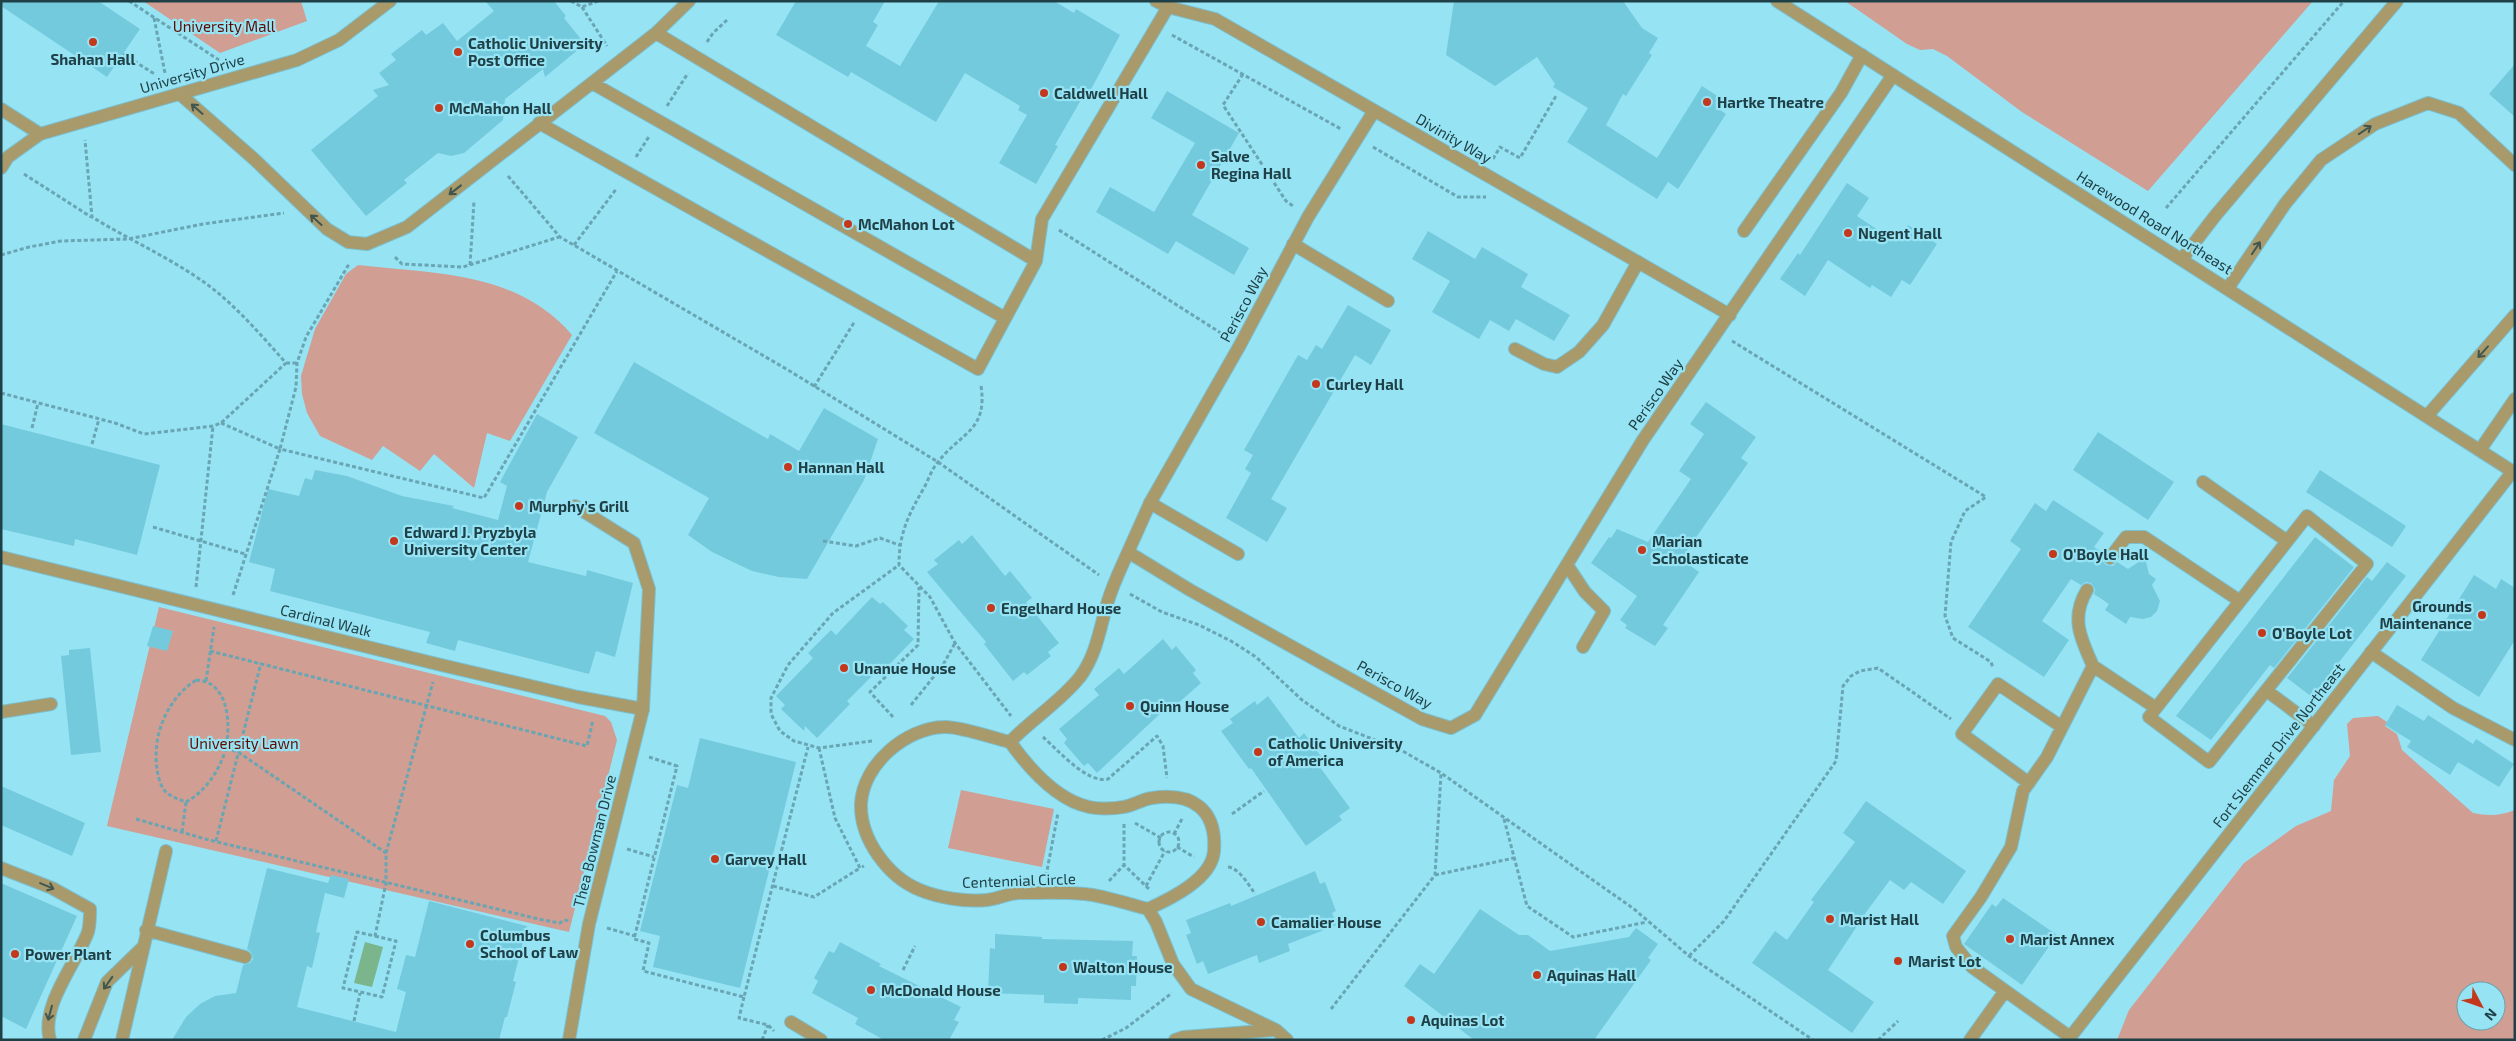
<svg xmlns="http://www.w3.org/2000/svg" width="2516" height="1041" font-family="'Exo 2',sans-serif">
	<rect width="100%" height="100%" fill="#96e3f4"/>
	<path fill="#d09e92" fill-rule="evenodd" d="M 143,1 L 301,1 L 307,21 L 220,53 Z
		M 1845,1 L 2313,1 L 2148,191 L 2022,112 L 1947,56 L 1933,49 L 1920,50 L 1907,44 Z
		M 358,265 C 436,274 517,271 572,335 L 510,441 L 487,433 L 474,488 L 434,454 L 420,471 L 383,446 L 372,460 L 320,436 L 307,413 L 302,394 L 301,376 L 315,329 L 346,274 Z
		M 159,607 L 605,716 L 611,722 L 617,740 L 569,932 L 107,826 Z
		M 2378,716 L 2387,722 L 2385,726 L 2397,734 L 2402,750 L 2473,813 C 2488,816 2500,816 2515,810 L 2515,1040 L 2117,1040 L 2129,1010 L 2244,863 L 2296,826 L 2331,811 L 2334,780 L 2350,756 L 2347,724 L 2353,718 ZM 2466,991 L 2496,991 L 2496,1021 L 2466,1021 Z
		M 961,790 L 1054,809 L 1042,867 L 948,848 Z"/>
	<path fill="#7ab58b" d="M 365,942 L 383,947 L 372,987 L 354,983 Z"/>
	<path fill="#74cadd" d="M 1,1 L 98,1 L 140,29 L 107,77 L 1,6 Z
		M 485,1 L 554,1 L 566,16 L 564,18 L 585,44 L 545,77 L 543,69 L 505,99 L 503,120 L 464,153 L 451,156 L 438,153 L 404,180 L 407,183 L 366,216 L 311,150 L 378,96 L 373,90 L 389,85 L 379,73 L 396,60 L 391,54 L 422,30 L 426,35 L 443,23 L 457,41 L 494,11 Z
		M 796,1 L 885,1 L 873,22 L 878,25 L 866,46 L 900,66 L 939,1 L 1054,1 L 1074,13 L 1076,9 L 1120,35 L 1088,95 L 1085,93 L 1055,145 L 1058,146 L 1036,184 L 999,163 L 1027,115 L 1018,110 L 1020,106 L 965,73 L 936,122 L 851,72 L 848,77 L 776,35 Z
		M 1454,1 L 1623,1 L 1642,28 L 1658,38 L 1649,53 L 1652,55 L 1626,96 L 1623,94 L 1606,125 L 1657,158 L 1702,86 L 1722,99 L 1717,108 L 1726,114 L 1678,189 L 1668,182 L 1657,199 L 1567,142 L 1588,108 L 1553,87 L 1555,84 L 1537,57 L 1495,86 L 1446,55 Z
		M 2515,64 L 2515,117 L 2489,94 Z
		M 1167,91 L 1239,133 L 1192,215 L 1249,248 L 1234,275 L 1176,241 L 1168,254 L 1096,212 L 1110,187 L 1154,212 L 1195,143 L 1151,118 Z
		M 1847,183 L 1869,198 L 1857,216 L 1896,242 L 1908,225 L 1937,244 L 1910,285 L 1902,280 L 1891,297 L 1872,285 L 1870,288 L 1828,260 L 1805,296 L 1780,279 L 1798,253 L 1800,255 Z
		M 1428,231 L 1475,259 L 1482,247 L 1528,274 L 1521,287 L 1570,315 L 1554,341 L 1516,319 L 1509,331 L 1490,320 L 1479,339 L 1432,312 L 1450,281 L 1412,259 Z
		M 1348,305 L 1391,330 L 1371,365 L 1355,355 L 1271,499 L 1287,508 L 1267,542 L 1226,518 L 1251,473 L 1245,469 L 1253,455 L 1244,450 L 1298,355 L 1307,360 L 1316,345 L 1322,349 Z
		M 634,362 L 768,439 L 770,434 L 799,451 L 824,408 L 878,439 L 864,480 L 807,579 L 779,577 L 752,571 L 712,552 L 688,535 L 709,498 L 594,433 Z
		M 1706,402 L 1756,437 L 1741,458 L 1748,463 L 1681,559 L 1699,572 L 1663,625 L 1668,628 L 1655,646 L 1625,628 L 1627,625 L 1620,620 L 1637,596 L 1591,563 L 1609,537 L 1611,538 L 1617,529 L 1648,542 L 1691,479 L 1679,471 L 1704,434 L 1690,424 Z
		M 537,414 L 578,437 L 547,492 L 528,562 L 586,576 L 587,570 L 633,583 L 615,657 L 596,651 L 589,674 L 458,640 L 455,651 L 426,643 L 430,632 L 270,591 L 275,569 L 249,562 L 268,489 L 299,496 L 305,478 L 312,480 L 315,470 L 347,476 L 402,496 L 454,506 L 452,508 L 498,520 L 507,486 L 500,482 Z
		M 1,424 L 160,465 L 137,555 L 75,539 L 74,546 L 1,529 Z
		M 2098,432 L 2174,482 L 2148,520 L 2073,470 Z
		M 2320,470 L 2406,526 L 2392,547 L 2306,492 Z
		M 2053,500 L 2104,533 L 2094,547 L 2104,553 L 2102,561 L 2106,565 L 2113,566 L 2117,562 L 2128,569 L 2145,558 L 2149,574 L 2156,579 L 2152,585 L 2160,601 L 2157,611 L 2151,617 L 2143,619 L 2130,617 L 2126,624 L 2105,610 L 2109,604 L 2094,594 L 2095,589 L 2091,583 L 2086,582 L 2081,585 L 2071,579 L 2042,621 L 2069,640 L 2044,677 L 1968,627 L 2021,549 L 2010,541 L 2035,503 L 2046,511 Z
		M 972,535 L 1005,576 L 1010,571 L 1032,598 L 1026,602 L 1059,643 L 1048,652 L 1051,656 L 1027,675 L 1024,672 L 1013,681 L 984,644 L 986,642 L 927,572 L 938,564 L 934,560 L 959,540 L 962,544 Z
		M 2315,537 L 2354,567 L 2274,668 L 2270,665 L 2211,740 L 2176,716 Z
		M 2387,562 L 2406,576 L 2312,697 L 2287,678 L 2367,577 L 2372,581 Z
		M 2474,575 L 2496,589 L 2501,579 L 2515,588 L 2515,640 L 2479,697 L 2421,660 Z
		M 872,597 L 880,604 L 883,602 L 908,626 L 904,630 L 914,639 L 881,673 L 878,670 L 847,701 L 850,704 L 817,738 L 805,726 L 804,731 L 781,709 L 785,705 L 776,696 L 813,658 L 808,653 L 831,630 L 836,635 Z
		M 153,626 L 173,631 L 167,651 L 147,646 Z
		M 1163,639 L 1172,650 L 1176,646 L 1196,670 L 1193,673 L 1201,683 L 1166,714 L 1163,711 L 1097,773 L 1088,763 L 1084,766 L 1064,743 L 1067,739 L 1059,729 L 1099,695 L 1094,689 L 1119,668 L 1124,674 Z
		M 90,648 L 101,752 L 71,755 L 61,656 L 69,655 L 69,650 Z
		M 1268,696 L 1299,738 L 1304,733 L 1325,762 L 1319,766 L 1350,808 L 1339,816 L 1342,820 L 1306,846 L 1251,768 L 1249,769 L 1221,731 L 1233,723 L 1230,719 L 1255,701 L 1257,705 Z
		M 2397,705 L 2424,721 L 2428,715 L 2473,744 L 2476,739 L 2514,764 L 2499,787 L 2458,762 L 2450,775 L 2407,747 L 2411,741 L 2385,725 Z
		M 700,738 L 796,762 L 740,988 L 653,967 L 660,936 L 640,931 L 677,785 L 688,788 Z
		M 1,786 L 85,823 L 72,856 L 1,825 Z
		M 1866,801 L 1966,871 L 1943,904 L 1911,882 L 1904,890 L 1890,880 L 1867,911 L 1828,970 L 1874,1002 L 1852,1033 L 1752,963 L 1775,931 L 1787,940 L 1814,902 L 1811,900 L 1855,842 L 1843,833 Z
		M 267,868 L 328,883 L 331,875 L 349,879 L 344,898 L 325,893 L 316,932 L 320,933 L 312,968 L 307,966 L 297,1007 L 396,1032 L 406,992 L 397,989 L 406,955 L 415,957 L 429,901 L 527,926 L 513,981 L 516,982 L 507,1017 L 505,1017 L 499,1040 L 172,1040 L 186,1017 L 200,1004 L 215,996 L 236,993 L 243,965 L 250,963 L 253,959 L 251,952 L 247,949 Z
		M 1315,871 L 1320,884 L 1325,882 L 1336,911 L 1332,913 L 1337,925 L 1288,944 L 1290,951 L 1259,963 L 1257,955 L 1208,974 L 1203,961 L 1197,964 L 1186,935 L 1191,933 L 1186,920 L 1230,903 L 1231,906 Z
		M 1,883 L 77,916 L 26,1029 L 1,1016 Z
		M 2003,898 L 2057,935 L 2022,985 L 1964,944 L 1992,904 L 1996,907 Z
		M 1480,909 L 1519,935 L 1528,935 L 1550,951 L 1629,937 L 1636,928 L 1658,944 L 1648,958 L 1651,960 L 1594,1040 L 1474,1040 L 1404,986 L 1420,964 L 1434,974 Z
		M 995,934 L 1042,937 L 1042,939 L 1133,941 L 1132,956 L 1137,956 L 1136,986 L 1131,986 L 1131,1000 L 1078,998 L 1078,1004 L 1044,1003 L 1044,995 L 988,993 L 990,948 L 995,949 Z
		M 840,942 L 881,964 L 879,966 L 961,1007 L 954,1020 L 959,1022 L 949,1040 L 884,1040 L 855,1024 L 858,1018 L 812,993 L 818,981 L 814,978 L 829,951 L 834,953 Z"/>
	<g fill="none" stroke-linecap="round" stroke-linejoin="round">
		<defs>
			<path id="service" d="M 656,33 L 1036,261
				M 592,83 L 1005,318
				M 181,95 L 254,159 L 327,229 L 348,242 L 367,244 L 407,227 L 656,33 L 689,1
				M 1,109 L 40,134
				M 539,123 L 978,369 L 1036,261 L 1042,219 L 1168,7
				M 1744,231 L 1841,93 L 1862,55
				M 1293,244 L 1388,301
				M 2182,259 L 2215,216 L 2397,1
				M 2228,288 L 2285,204 L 2321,160 L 2375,124 L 2428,103 L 2459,113 L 2515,165
				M 1515,349 L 1544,364 L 1557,367 L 1579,352 L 1603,325 L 1638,262
				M 2427,416 L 2515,315
				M 2480,450 L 2515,399
				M 2203,482 L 2287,541
				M 1150,503 L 1238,554
				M 575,506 L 634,543 L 649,589 L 643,709
				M 2307,516 L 2367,564 L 2209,762 L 2149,717 Z
				M 2110,558 L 2126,537 L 2144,537 L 2240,601
				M 1567,565 L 1585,592 L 1604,611 L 1583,647
				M 2087,590 C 2070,618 2081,639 2093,666
				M 2371,652 L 2453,708 L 2515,740
				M 2267,691 L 2314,726
				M 1,712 L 51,704
				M 2029,783 L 1962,734 L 1998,684 L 2062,727
				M 1,868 L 52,888 L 90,909 C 90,916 90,925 88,932 C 76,964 40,1006 50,1040
				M 146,930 L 245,957
				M 2070,1037 L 1972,967 L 1956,947 L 1953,936 L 1981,897 L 2011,847 L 2023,791 L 2047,757 L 2093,666 L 2156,708
				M 84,1040 L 107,982 L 142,948
				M 122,1040 L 166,851
				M 1970,1040 L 2005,991"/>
			<path id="pedestrian" d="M 1,557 L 437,664 L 578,697 L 643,709"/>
			<path id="minor" d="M 1156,1 L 1168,7 L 1215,19 L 1730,315
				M 1374,111 L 1308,217 L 1240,345 L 1150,503 L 1128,552 L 1190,590 L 1422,719 L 1451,728 L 1475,715 L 1643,440 L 1893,75
				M 1,168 L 8,157 L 40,134 L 297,60 L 339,40 L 390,1
				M 1010,742 C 1032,719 1060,702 1080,677 C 1097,654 1100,627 1108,601 C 1113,584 1121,568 1128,552
				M 1148,909 C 1170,899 1212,879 1214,851 C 1217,809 1192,792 1152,798 C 1142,799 1133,806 1123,807 C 1113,809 1098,809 1089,807 C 1057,800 1028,767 1010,742 C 993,738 959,726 944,727 C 906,728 863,764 861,804 C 860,839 888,877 920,890 C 939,898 966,902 987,900 C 998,899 1009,893 1020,893 C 1041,893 1064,892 1085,894 C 1106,896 1127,904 1148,909 L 1156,922 L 1173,964 L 1191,989 L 1276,1030
				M 791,1022 L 821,1040
				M 569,1040 L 589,924 L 643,709
				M 1175,1040 L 1184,1037 L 1276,1030 L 1287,1040
				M 2068,1040 L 2513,471"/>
			<path id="tertiary" d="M 1777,1 L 2515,473"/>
		</defs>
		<use href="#service" stroke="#7cbfce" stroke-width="14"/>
		<use href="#pedestrian" stroke="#7cbfce" stroke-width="14"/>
		<use href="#minor" stroke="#7cbfce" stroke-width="14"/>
		<use href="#tertiary" stroke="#7cbfce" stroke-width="14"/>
		<path stroke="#69a5b2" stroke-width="3" stroke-dasharray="4 2.5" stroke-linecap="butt" d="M 129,1 L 219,60
			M 571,1 L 582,7 L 598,1
			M 582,7 L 607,46
			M 154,18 L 165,73
			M 1172,35 L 1341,129
			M 707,42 L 713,33 L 727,20
			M 123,54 L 156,75
			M 1243,74 L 1223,105 L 1286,201 L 1293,206
			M 667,106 L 688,73
			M 1373,147 L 1458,197 L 1486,197
			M 636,157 L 650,135
			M 1493,159 L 1500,147 L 1520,158 L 1556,96
			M 24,174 L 91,217
			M 508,176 L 560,237 L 788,370 L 938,462 L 1099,575
			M 2166,208 L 2344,1
			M 1059,230 L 1224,335
			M 574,245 L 617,188
			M 1,255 L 29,247 L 61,241 L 128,239 L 203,224 L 284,213
			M 395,257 L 402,264 L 463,267 L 559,237
			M 470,265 L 474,201
			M 1732,341 L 1986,497 L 1965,511 L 1951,542 L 1945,616 L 1953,638 L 1991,662 L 1993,668
			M 286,363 L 297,363
			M 981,386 C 988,431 960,433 938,462 C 932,469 929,478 925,486 C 909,514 899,532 899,565 L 930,597 L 955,643 L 1011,716
			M 814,387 L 855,321
			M 1,393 L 115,423 L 144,434 L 213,426 L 221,423 L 286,363 C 260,334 233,302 201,280 C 166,256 128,239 92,217 L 85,140
			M 221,423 L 280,449 L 296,387 L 297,363 L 306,337 L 349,264
			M 32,428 L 38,403
			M 92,444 L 99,419
			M 153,527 L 245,554
			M 823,541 L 856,546 L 880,538 L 899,545
			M 196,587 L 213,426
			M 1130,594 L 1162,612 L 1199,625 L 1231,641 L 1256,657 L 1302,700 L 1339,726 L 1401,750 L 1441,773 L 1634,909 L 1689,956 L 1813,1040
			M 233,595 L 280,449 L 484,498 L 617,271
			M 210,651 L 587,746 L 593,720
			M 196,680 C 228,681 231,722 226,747 C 221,769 205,792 186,802 C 178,799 171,797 165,791 C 160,785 158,776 157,769 C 152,735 167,699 196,680 Z
			M 206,681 L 214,627
			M 911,705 L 943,665 L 955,643
			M 893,717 L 870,692 L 918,645 L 919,587
			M 1043,737 C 1058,750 1087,784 1108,779 L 1157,736 L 1163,746 L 1167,778
			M 872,741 L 819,748 L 794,741 L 780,731 L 771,714 L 771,698 L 788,665 L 833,613 L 899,565
			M 226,748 L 238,752 L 386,853
			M 819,748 L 835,818 L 860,868 L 864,866
			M 649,757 L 677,766 L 634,939 L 649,943 L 643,971 L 744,997 L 808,747
			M 1232,814 L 1264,791
			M 136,819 L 209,840 L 543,920 L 560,923 L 564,920 L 571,921
			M 1504,819 L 1527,906 L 1573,937 L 1647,922
			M 1135,823 L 1161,838
			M 1124,824 L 1124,865 L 1149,889
			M 182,832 L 186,802
			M1159 842a10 10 0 1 1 20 0a10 10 0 1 1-20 0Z
			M 1174,834 L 1183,817
			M 216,841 L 261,663
			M 1177,847 L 1194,857
			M 627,849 L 654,857
			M 1228,867 C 1239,868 1249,885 1255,894
			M 1435,875 L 1514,858
			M 1046,876 L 1058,813
			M 1109,881 L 1124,865
			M 773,886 L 814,897 L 860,868
			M 1146,886 L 1165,851
			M 607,928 L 635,936
			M 375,936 L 396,941 L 382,997 L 343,988 L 357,932 L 375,936 L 386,883 L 386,853 L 433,682
			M 1689,956 L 1724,921 L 1836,761 L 1843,686 L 1851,676 L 1860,671 L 1878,668 L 1951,719
			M 903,970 L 915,946
			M 744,997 L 739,1018 L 768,1025 L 774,1031
			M 1331,1009 L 1435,875 L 1441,774
			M 354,1021 L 360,993
			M 762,1040 L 768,1025
			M 1102,1040 L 1126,1028 L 1172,993
			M 1878,1040 L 1898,1021"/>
		<use href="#service" stroke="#a89a6b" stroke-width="12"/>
		<use href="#pedestrian" stroke="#a89a6b" stroke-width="12"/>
		<use href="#minor" stroke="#a89a6b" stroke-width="12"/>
		<use href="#tertiary" stroke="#a89a6b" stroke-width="12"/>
	</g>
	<defs><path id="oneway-shaft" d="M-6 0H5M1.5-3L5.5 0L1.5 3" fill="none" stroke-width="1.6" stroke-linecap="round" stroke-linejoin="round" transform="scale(1.25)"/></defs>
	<g stroke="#41564f">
		<use href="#oneway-shaft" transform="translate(197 109) rotate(-139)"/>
		<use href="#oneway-shaft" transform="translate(2365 130) rotate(-34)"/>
		<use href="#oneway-shaft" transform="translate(455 190) rotate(142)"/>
		<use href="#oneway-shaft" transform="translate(316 220) rotate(-138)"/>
		<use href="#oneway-shaft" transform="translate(2256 248) rotate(-56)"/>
		<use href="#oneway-shaft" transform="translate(2483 352) rotate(132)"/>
		<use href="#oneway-shaft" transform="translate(47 886) rotate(23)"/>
		<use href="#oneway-shaft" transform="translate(108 983) rotate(125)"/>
		<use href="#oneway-shaft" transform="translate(50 1013) rotate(105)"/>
	</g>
	<g fill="#c3381c" stroke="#96e3f4" stroke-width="2">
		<circle cx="93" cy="42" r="5"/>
		<circle cx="458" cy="52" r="5"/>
		<circle cx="1044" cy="93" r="5"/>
		<circle cx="1707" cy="102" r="5"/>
		<circle cx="439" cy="108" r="5"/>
		<circle cx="1201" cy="165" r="5"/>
		<circle cx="848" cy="224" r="5"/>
		<circle cx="1848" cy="233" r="5"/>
		<circle cx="1316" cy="384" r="5"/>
		<circle cx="788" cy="467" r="5"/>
		<circle cx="519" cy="506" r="5"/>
		<circle cx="394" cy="541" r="5"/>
		<circle cx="1642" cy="550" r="5"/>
		<circle cx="2053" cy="554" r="5"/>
		<circle cx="991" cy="608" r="5"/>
		<circle cx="2482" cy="615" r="5"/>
		<circle cx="2262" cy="633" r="5"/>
		<circle cx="844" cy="668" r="5"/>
		<circle cx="1130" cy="706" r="5"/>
		<circle cx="1258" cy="752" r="5"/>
		<circle cx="715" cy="859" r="5"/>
		<circle cx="1830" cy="919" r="5"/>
		<circle cx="1261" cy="922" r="5"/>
		<circle cx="2010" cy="939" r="5"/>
		<circle cx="470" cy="944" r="5"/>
		<circle cx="15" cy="954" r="5"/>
		<circle cx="1898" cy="961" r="5"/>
		<circle cx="1063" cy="967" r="5"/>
		<circle cx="1537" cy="975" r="5"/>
		<circle cx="871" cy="990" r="5"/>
		<circle cx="1411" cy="1020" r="5"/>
	</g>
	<g text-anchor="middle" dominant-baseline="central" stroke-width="4.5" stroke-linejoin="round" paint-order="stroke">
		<g font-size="15" fill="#5f0c00" stroke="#96e3f4">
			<text x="224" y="26">University Mall</text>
			<text x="244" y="743">University Lawn</text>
		</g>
		<g font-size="15" font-weight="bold" fill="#1f4046" stroke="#96e3f4" text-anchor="start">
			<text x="468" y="43">Catholic University<tspan x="468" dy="17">Post Office</tspan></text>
			<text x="93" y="59" text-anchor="middle">Shahan Hall</text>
			<text x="1054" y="93">Caldwell Hall</text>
			<text x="1717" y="102">Hartke Theatre</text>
			<text x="449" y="108">McMahon Hall</text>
			<text x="1211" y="156">Salve<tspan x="1211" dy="17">Regina Hall</tspan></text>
			<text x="858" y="224">McMahon Lot</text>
			<text x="1858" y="233">Nugent Hall</text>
			<text x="1326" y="384">Curley Hall</text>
			<text x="798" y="467">Hannan Hall</text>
			<text x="529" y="506">Murphy’s Grill</text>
			<text x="404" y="532">Edward J. Pryzbyla<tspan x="404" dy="17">University Center</tspan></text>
			<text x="1652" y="541">Marian<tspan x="1652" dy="17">Scholasticate</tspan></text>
			<text x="2063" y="554">O'Boyle Hall</text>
			<text x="2472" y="606" text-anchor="end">Grounds<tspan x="2472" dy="17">Maintenance</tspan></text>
			<text x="1001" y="608">Engelhard House</text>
			<text x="2272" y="633">O'Boyle Lot</text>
			<text x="854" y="668">Unanue House</text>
			<text x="1140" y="706">Quinn House</text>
			<text x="1268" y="743">Catholic University<tspan x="1268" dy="17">of America</tspan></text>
			<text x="725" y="859">Garvey Hall</text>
			<text x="1840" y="919">Marist Hall</text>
			<text x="1271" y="922">Camalier House</text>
			<text x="480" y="935">Columbus<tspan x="480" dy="17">School of Law</tspan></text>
			<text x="2020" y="939">Marist Annex</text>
			<text x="25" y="954">Power Plant</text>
			<text x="1908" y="961">Marist Lot</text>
			<text x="1073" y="967">Walton House</text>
			<text x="1547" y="975">Aquinas Hall</text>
			<text x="881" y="990">McDonald House</text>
			<text x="1421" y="1020">Aquinas Lot</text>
		</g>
		<g font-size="15" fill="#1f4046" stroke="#96e3f4">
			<text transform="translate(192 73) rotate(-16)">University Drive</text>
			<text transform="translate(1454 138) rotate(30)">Divinity Way</text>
			<text transform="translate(2155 222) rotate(32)">Harewood Road Northeast</text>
			<text transform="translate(1243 304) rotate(-62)">Perisco Way</text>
			<text transform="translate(1655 394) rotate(-55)">Perisco Way</text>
			<text transform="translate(326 620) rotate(14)">Cardinal Walk</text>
			<text transform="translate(1395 684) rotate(29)">Perisco Way</text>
			<text transform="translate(2278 745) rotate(-52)">Fort Slemmer Drive Northeast</text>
			<text transform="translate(594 841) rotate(-76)">Thea Bowman Drive</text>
			<text transform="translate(1019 880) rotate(-2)">Centennial Circle</text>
		</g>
	</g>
	<rect width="2516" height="1041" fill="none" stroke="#1f4046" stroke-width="5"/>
	<g transform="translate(2481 1006) rotate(131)"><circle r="24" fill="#96e3f4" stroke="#66a2ae"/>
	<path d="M0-4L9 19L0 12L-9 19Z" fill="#c3381c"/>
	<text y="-8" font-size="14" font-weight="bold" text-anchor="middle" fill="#1f4046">N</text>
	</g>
</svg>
